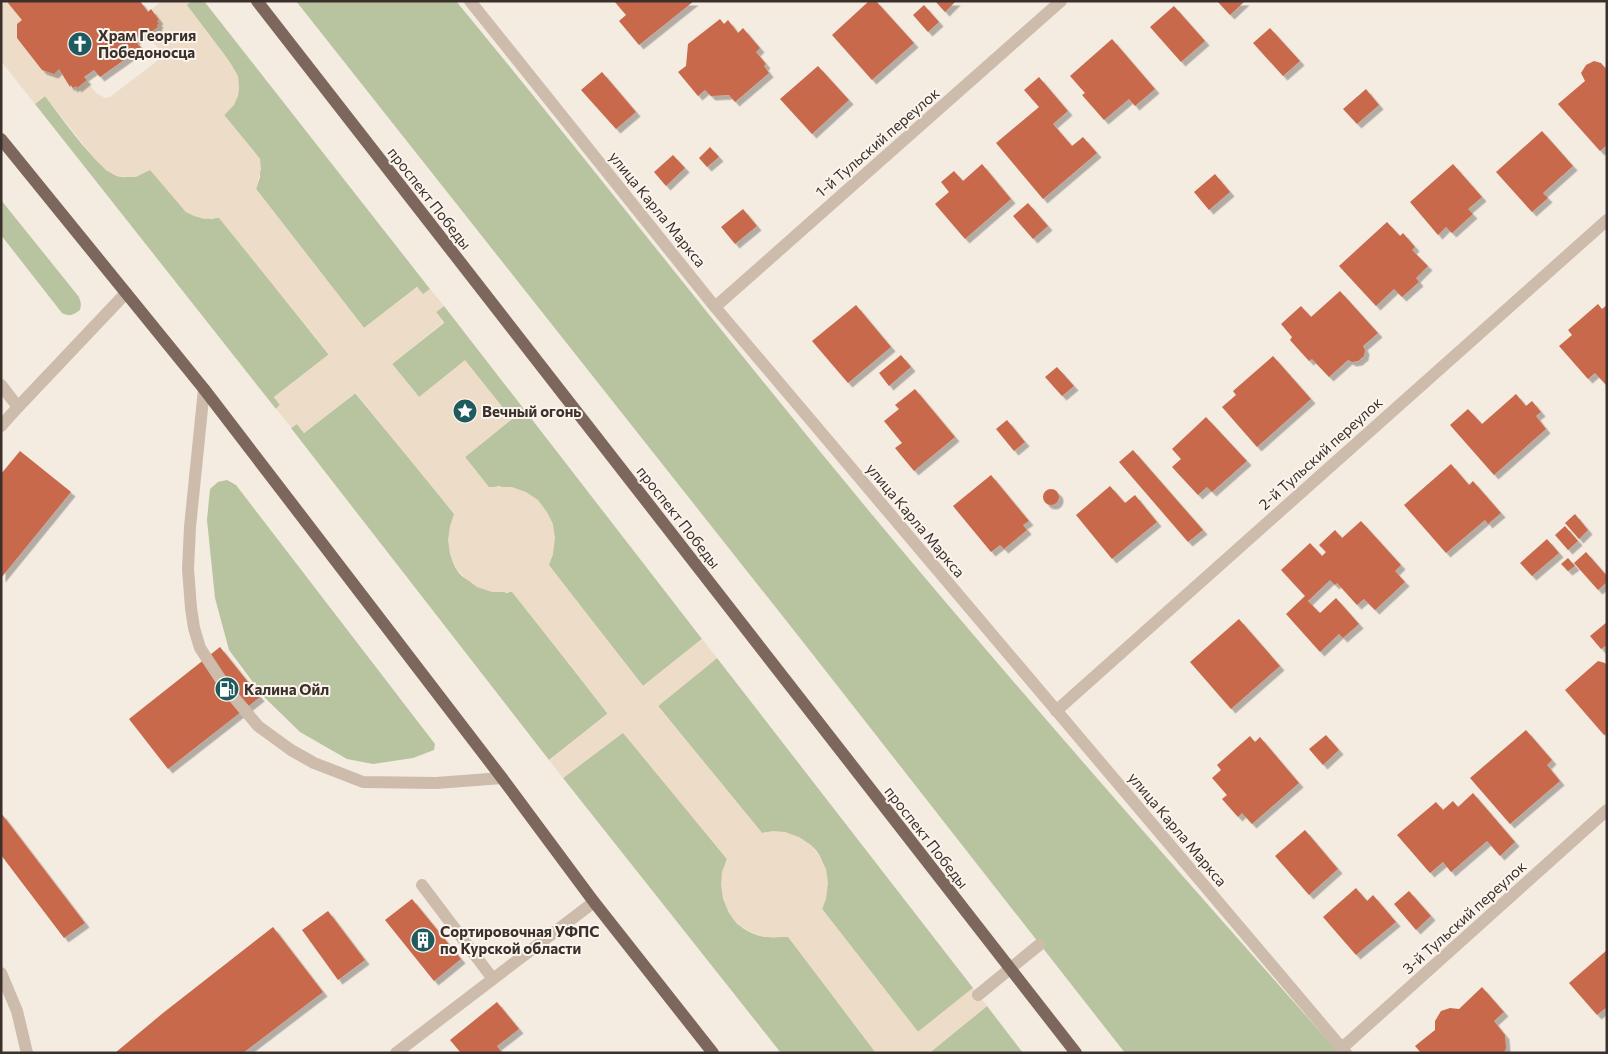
<svg xmlns="http://www.w3.org/2000/svg" width="1608" height="1054" font-family="Commissioner,sans-serif">
	<defs>
		<filter id="shadow"><feDropShadow dx="4.5" dy="4.5" stdDeviation="0" flood-color="#0004"/></filter>
	</defs>
	<rect width="100%" height="100%" fill="#f4ebe1"/>
	<path fill="#b8c4a0" d="M 191,1 L 204,1 L 430,289 L 423,295 L 417,287 L 364,328 L 256,189 L 260,177 L 260,159 L 224,115 C 251,89 236,70 217,45 C 207,32 197,18 186,5 Z
		M 296,1 L 456,1 C 614,193 766,390 926,579 C 1061,739 1200,896 1339,1053 L 1125,1053 L 807,647 Z
		M 45,96 C 59,114 100,174 121,177 C 129,178 143,174 150,169 L 186,212 L 212,219 L 219,217 L 329,355 L 274,397 L 280,405 L 276,409 L 35,104 Z
		M 1,200 L 79,297 L 81,304 L 80,310 C 73,315 70,317 62,313 L 1,235 Z
		M 444,306 L 702,639 L 643,686 L 548,565 L 553,554 L 500,486 L 489,488 L 465,457 L 512,419 L 419,397 L 392,364 L 444,323 L 436,312 Z
		M 355,393 L 455,514 C 447,532 446,567 466,579 C 477,585 494,588 507,593 L 512,591 L 608,714 L 549,760 L 291,428 L 297,424 L 304,433 Z
		M 227,480 L 236,485 L 435,744 L 434,750 L 413,758 L 373,764 L 347,759 L 300,732 L 264,697 L 229,650 L 215,598 L 207,520 L 210,489 L 218,482 Z
		M 717,658 L 973,988 L 918,1032 L 822,909 C 829,892 828,856 810,845 C 805,842 797,840 792,838 C 780,834 775,831 762,833 L 658,706 Z
		M 623,732 L 727,859 C 711,903 738,946 788,936 L 876,1053 L 781,1053 L 563,778 Z
		M 987,1006 L 1023,1053 L 933,1053 L 931,1051 Z"/>
	<path fill="#ecdcc8" d="M 1,1 L 10,1 L 16,11 L 59,68 L 86,80 L 96,93 L 105,98 L 110,97 L 157,61 L 159,58 L 158,48 L 147,34 L 151,10 L 162,1 L 191,1 L 187,5 L 231,64 L 238,76 L 239,87 L 238,96 L 234,105 L 224,115 L 260,159 L 261,169 L 256,189 L 364,328 L 417,287 L 423,294 L 430,289 L 444,306 L 436,312 L 444,322 L 392,364 L 419,397 L 465,360 L 512,419 L 465,457 L 489,487 L 512,487 L 526,492 L 538,500 L 547,512 L 553,524 L 555,538 L 553,554 L 549,565 L 643,686 L 702,639 L 717,658 L 658,706 L 762,833 L 773,831 L 785,832 L 799,837 L 811,845 L 820,857 L 826,869 L 828,883 L 826,899 L 822,909 L 918,1032 L 973,988 L 987,1006 L 932,1051 L 933,1053 L 876,1053 L 788,937 L 764,937 L 750,932 L 737,924 L 729,913 L 723,899 L 721,885 L 722,872 L 727,859 L 623,733 L 563,778 L 549,760 L 608,713 L 512,592 L 492,592 L 477,587 L 465,578 L 456,568 L 450,554 L 448,540 L 450,526 L 454,514 L 356,393 L 304,433 L 297,424 L 291,427 L 276,409 L 280,405 L 274,397 L 329,354 L 219,218 L 204,219 L 194,216 L 186,212 L 150,170 L 136,177 L 121,177 L 107,171 L 94,158 L 45,96 L 35,104 L 1,61 Z"/>
	<path fill="#c8694b" filter="url(#shadow)" d="M 10,1 L 140,1 L 148,12 L 151,9 L 159,20 L 157,21 L 159,24 L 157,25 L 158,27 L 147,35 L 145,32 L 135,40 L 141,48 L 100,77 L 94,70 L 84,77 L 87,80 L 77,88 L 76,86 L 73,88 L 71,85 L 70,87 L 59,69 L 54,74 L 42,70 L 17,38 L 17,24 L 22,20 L 8,3 Z
		M 614,1 L 694,1 L 639,45 L 619,21 L 626,15 Z
		M 869,1 L 876,1 L 914,43 L 872,80 L 832,35 Z
		M 935,1 L 956,1 L 945,12 Z
		M 1217,1 L 1245,1 L 1230,15 Z
		M 924,5 L 939,22 L 928,32 L 913,15 Z
		M 1174,6 L 1205,41 L 1181,62 L 1150,27 Z
		M 720,19 L 724,24 L 728,20 L 738,33 L 743,28 L 760,48 L 756,52 L 766,64 L 764,66 L 769,73 L 735,102 L 729,95 L 711,96 L 705,90 L 698,96 L 678,72 L 686,66 L 688,44 Z
		M 1270,28 L 1300,61 L 1283,76 L 1253,43 Z
		M 1112,39 L 1155,89 L 1135,106 L 1129,99 L 1104,120 L 1082,95 L 1085,93 L 1070,76 Z
		M 1594,61 L 1601,63 L 1607,70 L 1607,145 L 1600,151 L 1558,104 L 1585,81 L 1581,73 L 1586,65 Z
		M 818,66 L 849,100 L 812,134 L 780,99 Z
		M 602,72 L 636,112 L 616,129 L 581,90 Z
		M 1039,77 L 1068,111 L 1053,124 L 1072,146 L 1083,137 L 1097,153 L 1043,199 L 996,143 L 1039,107 L 1024,90 Z
		M 1366,89 L 1379,105 L 1357,124 L 1343,109 Z
		M 1542,131 L 1573,166 L 1543,193 L 1548,198 L 1532,212 L 1496,172 Z
		M 710,147 L 719,157 L 707,167 L 699,158 Z
		M 673,155 L 685,168 L 666,186 L 654,172 Z
		M 982,164 L 1011,199 L 965,239 L 935,204 L 949,192 L 941,182 L 954,171 L 963,181 Z
		M 1453,164 L 1482,197 L 1468,209 L 1473,214 L 1452,233 L 1446,227 L 1438,235 L 1410,202 Z
		M 1215,174 L 1230,192 L 1209,210 L 1194,192 Z
		M 1028,203 L 1048,226 L 1033,239 L 1013,216 Z
		M 743,209 L 757,226 L 735,244 L 721,227 Z
		M 1387,222 L 1400,236 L 1403,233 L 1415,247 L 1412,250 L 1428,266 L 1416,278 L 1419,282 L 1402,297 L 1394,289 L 1376,306 L 1339,266 Z
		M 1340,291 L 1378,333 L 1363,346 L 1365,350 L 1364,356 L 1358,361 L 1352,362 L 1348,360 L 1329,377 L 1312,359 L 1309,361 L 1290,340 L 1292,337 L 1281,324 L 1301,306 L 1311,317 Z
		M 1598,304 L 1602,309 L 1607,305 L 1607,386 L 1595,373 L 1588,379 L 1559,346 L 1572,335 L 1568,330 Z
		M 856,305 L 891,347 L 848,383 L 812,341 Z
		M 901,355 L 911,367 L 889,386 L 879,373 Z
		M 1273,356 L 1311,399 L 1257,447 L 1222,407 L 1236,395 L 1233,391 Z
		M 1057,367 L 1074,386 L 1062,396 L 1045,377 Z
		M 915,389 L 955,437 L 914,471 L 895,448 L 902,443 L 884,421 L 899,409 L 895,405 Z
		M 1516,394 L 1526,406 L 1532,401 L 1541,412 L 1536,416 L 1546,429 L 1494,475 L 1450,425 L 1468,409 L 1482,424 Z
		M 1206,417 L 1247,461 L 1212,492 L 1207,487 L 1198,495 L 1172,467 L 1181,459 L 1172,449 Z
		M 1007,420 L 1025,442 L 1014,451 L 996,429 Z
		M 1133,450 L 1203,530 L 1188,542 L 1119,462 Z
		M 20,451 L 71,492 L 1,578 L 1,474 Z
		M 1451,464 L 1469,485 L 1473,481 L 1501,513 L 1488,524 L 1485,520 L 1446,553 L 1404,505 Z
		M 991,475 L 1029,521 L 1023,525 L 1027,530 L 1004,549 L 1000,545 L 991,552 L 953,506 Z
		M 1110,486 L 1125,503 L 1135,495 L 1157,522 L 1112,559 L 1076,515 Z
		M1043 497a8 8 0 1 1 16 0a8 8 0 1 1-16 0Z
		M 1575,514 L 1588,530 L 1579,539 L 1565,523 Z
		M 1361,521 L 1401,565 L 1395,571 L 1405,582 L 1375,610 L 1364,599 L 1357,605 L 1337,583 L 1335,585 L 1330,580 L 1308,601 L 1320,613 L 1336,598 L 1359,624 L 1343,638 L 1339,634 L 1320,652 L 1286,614 L 1305,596 L 1281,570 L 1310,543 L 1322,556 L 1326,552 L 1319,545 L 1335,530 L 1342,538 Z
		M 1565,526 L 1578,541 L 1568,550 L 1555,535 Z
		M 1547,539 L 1559,553 L 1532,576 L 1520,563 Z
		M 1586,552 L 1607,576 L 1607,582 L 1598,590 L 1574,563 Z
		M 1568,558 L 1575,566 L 1568,571 L 1561,564 Z
		M 1239,619 L 1280,666 L 1231,709 L 1190,662 Z
		M 1607,622 L 1607,645 L 1601,649 L 1590,636 Z
		M 220,647 L 260,697 L 168,769 L 129,719 Z
		M 1598,661 L 1605,663 L 1607,666 L 1607,733 L 1604,735 L 1565,690 Z
		M 1526,730 L 1552,760 L 1547,765 L 1560,781 L 1510,824 L 1470,778 Z
		M 1326,735 L 1339,750 L 1323,765 L 1309,749 Z
		M 1250,736 L 1255,742 L 1260,737 L 1299,783 L 1252,824 L 1242,813 L 1238,817 L 1222,799 L 1227,795 L 1212,778 L 1221,770 L 1217,765 Z
		M 1473,793 L 1515,842 L 1500,856 L 1487,841 L 1451,872 L 1443,862 L 1430,873 L 1397,835 L 1436,802 L 1443,810 L 1453,801 L 1458,807 Z
		M 1,813 L 85,923 L 64,938 L 1,855 Z
		M 1305,830 L 1338,869 L 1309,895 L 1275,856 Z
		M 1356,888 L 1367,901 L 1373,895 L 1396,922 L 1356,955 L 1323,917 Z
		M 1409,891 L 1431,916 L 1416,930 L 1394,904 Z
		M 412,899 L 461,959 L 434,981 L 385,920 Z
		M 328,911 L 365,960 L 338,980 L 302,930 Z
		M 273,927 L 323,992 L 243,1053 L 115,1053 L 163,1013 Z
		M 1607,950 L 1607,1007 L 1597,1015 L 1569,983 Z
		M 1482,987 L 1504,1012 L 1494,1021 L 1505,1035 L 1506,1048 L 1504,1053 L 1421,1053 L 1415,1046 L 1435,1030 L 1435,1021 L 1441,1011 L 1450,1008 L 1459,1009 Z
		M 497,1002 L 519,1029 L 497,1046 L 502,1053 L 461,1053 L 450,1040 Z"/>
	<g fill="none" stroke-linecap="round" stroke-linejoin="round">
		<path stroke="#cdbbac" stroke-width="12" d="M 1,385 L 18,407
			M 204,389 L 190,527 L 188,569 L 191,608 L 194,628 L 200,648 L 227,689 L 258,726 L 291,750 L 314,763 L 363,782 L 436,783 L 502,778
			M 422,885 L 493,979 L 594,902
			M 1,973 L 17,1011 L 27,1053
			M 396,1053 L 493,979"/>
		<path stroke="#cdbbac" stroke-width="12" d="M 470,1 L 715,307 L 1346,1053
			M 715,307 L 1061,1
			M 1,426 L 18,407 L 126,293
			M 1056,711 L 1607,220
			M 978,995 L 1039,945
			M 1342,1048 L 1607,810"/>
		<path stroke="#7d675c" stroke-width="12" d="M 257,1 L 1076,1053
			M 1,139 L 204,389 L 502,778 L 594,902 L 713,1053"/>
	</g>
	<defs>
		<symbol id="church-disc" viewBox="-11 -11 22 22"><circle r="9.5" fill="#1f5a5e" stroke="#fbf5ee"/><path d="M-1.2-6h2.4v3.5h3.3v2.4h-3.3V6h-2.4V-.1h-3.3v-2.4h3.3Z" fill="#fff"/></symbol>
		<symbol id="sight-disc" viewBox="-11 -11 22 22"><circle r="9.5" fill="#1f5a5e" stroke="#fbf5ee"/><path d="M0-6L1.8-2.2L6-1.7L2.9 1.2L3.7 5.4L0 3.3L-3.7 5.4L-2.9 1.2L-6-1.7L-1.8-2.2Z" fill="#fff"/></symbol>
		<symbol id="fuel-disc" viewBox="-11 -11 22 22"><circle r="9.5" fill="#1f5a5e" stroke="#fbf5ee"/><path d="M-5.5-6h7V0h2V4h1.3V-2.5L3-4.5l.8-.8L6-3V5H2.5V1h-1V6h-7ZM-4.2-4.7v3.2H.2V-4.7Z" fill="#fff"/></symbol>
		<symbol id="building-disc" viewBox="-11 -11 22 22"><circle r="9.5" fill="#1f5a5e" stroke="#fbf5ee"/><path d="M-4-6H4V6H1V3H-1V6H-4ZM-2.5-4.3h1.7v1.8h-1.7ZM.8-4.3h1.7v1.8H.8ZM-2.5-1h1.7V.8h-1.7ZM.8-1h1.7V.8H.8Z" fill="#fff"/></symbol>
	</defs>
	<g fill-rule="evenodd">
		<use href="#church-disc" x="66" y="30" width="28" height="28"/>
		<use href="#sight-disc" x="451" y="397" width="28" height="28"/>
		<use href="#fuel-disc" x="213" y="675" width="28" height="28"/>
		<use href="#building-disc" x="409" y="926" width="28" height="28"/>
	</g>
	<g text-anchor="middle" dominant-baseline="central" stroke-width="4" stroke-linejoin="round" paint-order="stroke">
		<g font-size="15" font-weight="bold" fill="#3b302b" stroke="#fbf5ee" text-anchor="start">
			<text x="98" y="35">Храм Георгия<tspan x="98" dy="17">Победоносца</tspan></text>
			<text x="482" y="411">Вечный огонь</text>
			<text x="244" y="689">Калина Ойл</text>
			<text x="440" y="931">Сортировочная УФПС<tspan x="440" dy="17">по Курской области</tspan></text>
		</g>
		<g font-size="15" fill="#3b302b" stroke="#fbf5ee">
			<text transform="translate(877 142) rotate(-41)">1-й Тульский переулок</text>
			<text transform="translate(430 198) rotate(52)">проспект Победы</text>
			<text transform="translate(658 209) rotate(51)">улица Карла Маркса</text>
			<text transform="translate(1320 453) rotate(-42)">2-й Тульский переулок</text>
			<text transform="translate(679 517) rotate(52)">проспект Победы</text>
			<text transform="translate(916 520) rotate(50)">улица Карла Маркса</text>
			<text transform="translate(1178 829) rotate(50)">улица Карла Маркса</text>
			<text transform="translate(927 837) rotate(52)">проспект Победы</text>
			<text transform="translate(1464 917) rotate(-42)">3-й Тульский переулок</text>
		</g>
	</g>
	<rect width="1608" height="1054" fill="none" stroke="#3b302b" stroke-width="5"/>
</svg>
